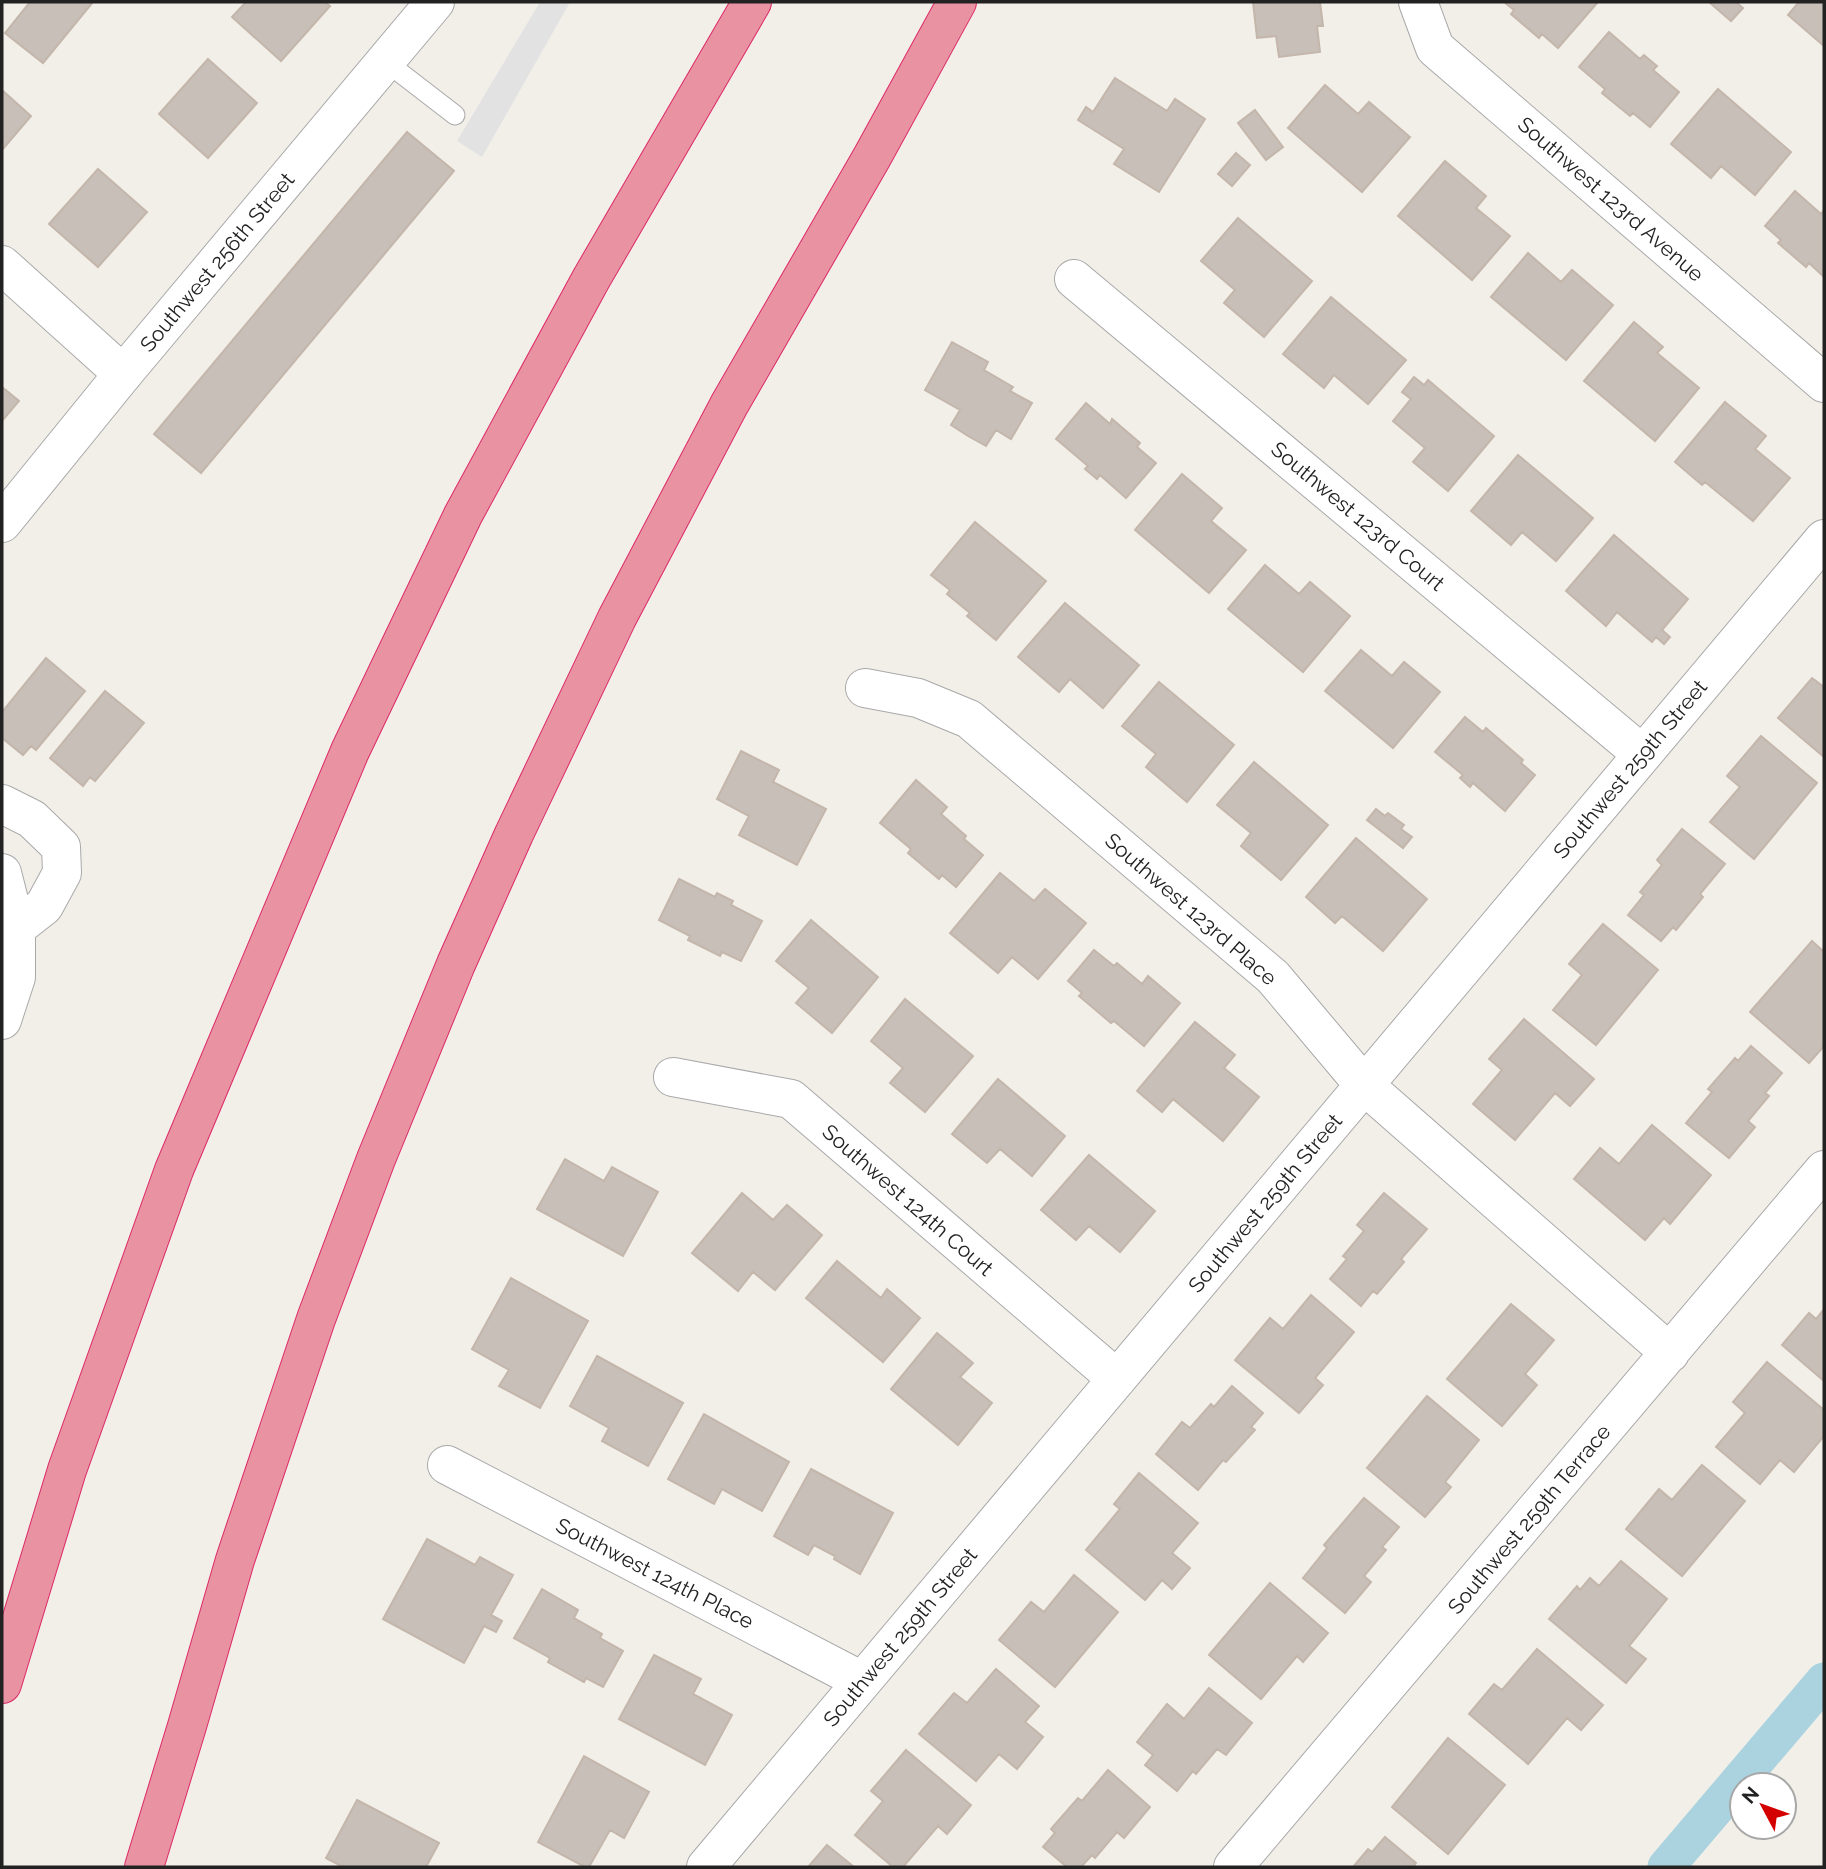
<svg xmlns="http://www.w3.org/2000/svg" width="1826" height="1869" font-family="Raleway,sans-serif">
	<rect width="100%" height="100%" fill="#f2efe9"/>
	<path fill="#e2e2e2" d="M 540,2 L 564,2 L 569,4 L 482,157 L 457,141 Z"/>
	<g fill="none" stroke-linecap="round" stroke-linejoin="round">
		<path stroke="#aad3df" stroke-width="37" d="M 1666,1867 L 1824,1681"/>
	</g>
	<path fill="#c7bfb8" stroke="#c4b6ab" stroke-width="2" d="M 30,2 L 93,2 L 43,63 L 5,33 Z
		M 246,2 L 325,2 L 330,6 L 281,61 L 232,17 Z
		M 1253,2 L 1320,2 L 1323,26 L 1317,26 L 1320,52 L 1279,57 L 1276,36 L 1257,38 Z
		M 1504,2 L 1598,2 L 1558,48 L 1542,34 L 1539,38 L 1511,14 L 1514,10 Z
		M 1709,2 L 1736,2 L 1743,8 L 1731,21 Z
		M 1799,2 L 1824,2 L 1824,46 L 1788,15 Z
		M 1609,32 L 1640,59 L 1644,55 L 1657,66 L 1653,70 L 1679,92 L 1650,127 L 1633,113 L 1630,116 L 1602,93 L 1605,89 L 1579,67 Z
		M 208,59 L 257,103 L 208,158 L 159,114 Z
		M 1115,78 L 1167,111 L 1175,99 L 1205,119 L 1159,192 L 1114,164 L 1124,149 L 1078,120 L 1086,107 L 1093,112 Z
		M 1325,85 L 1358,114 L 1369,102 L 1410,137 L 1362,192 L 1288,128 Z
		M 1718,89 L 1791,152 L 1755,195 L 1721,166 L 1711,178 L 1671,144 Z
		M 2,90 L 31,116 L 2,150 Z
		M 1255,110 L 1283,147 L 1266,160 L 1238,123 Z
		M 407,132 L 454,171 L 201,473 L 154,434 Z
		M 1236,153 L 1250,165 L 1232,186 L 1218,174 Z
		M 1445,161 L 1486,196 L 1476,208 L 1510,236 L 1472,280 L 1398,216 Z
		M 98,169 L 147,212 L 98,267 L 49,224 Z
		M 1795,191 L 1821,214 L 1824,210 L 1824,277 L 1809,263 L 1806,267 L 1778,243 L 1781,240 L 1765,226 Z
		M 1238,218 L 1312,281 L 1264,337 L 1224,303 L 1235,290 L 1201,261 Z
		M 1528,253 L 1561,282 L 1572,270 L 1613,305 L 1566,360 L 1491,297 Z
		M 1331,297 L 1406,360 L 1368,404 L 1334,375 L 1324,388 L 1283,354 Z
		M 1634,322 L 1663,347 L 1657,353 L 1699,388 L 1655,441 L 1584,381 Z
		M 952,342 L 988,362 L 984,370 L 1013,387 L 1010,391 L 1032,403 L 1011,439 L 996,430 L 986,446 L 968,436 L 951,425 L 960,410 L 925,390 Z
		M 1414,377 L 1424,385 L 1428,380 L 1494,436 L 1448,491 L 1413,462 L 1425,448 L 1393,421 L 1411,399 L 1402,392 Z
		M 2,387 L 19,401 L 2,421 Z
		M 1725,402 L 1766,436 L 1755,449 L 1790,478 L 1753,521 L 1705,482 L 1702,485 L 1675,462 Z
		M 1086,403 L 1110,424 L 1112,419 L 1140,443 L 1137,447 L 1156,463 L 1126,498 L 1100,475 L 1097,479 L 1085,469 L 1088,466 L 1056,439 Z
		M 1518,455 L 1593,518 L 1556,561 L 1522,532 L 1511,545 L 1471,511 Z
		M 1182,474 L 1222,508 L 1211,521 L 1246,550 L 1209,593 L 1135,530 Z
		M 975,522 L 1046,581 L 996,640 L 967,616 L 970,613 L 947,594 L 950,590 L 931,575 Z
		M 1614,535 L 1688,599 L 1662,630 L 1670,637 L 1664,644 L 1656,637 L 1652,642 L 1617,612 L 1606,626 L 1566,591 Z
		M 1265,565 L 1299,594 L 1310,582 L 1350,616 L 1303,672 L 1228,609 Z
		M 1065,603 L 1139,665 L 1103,708 L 1070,679 L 1059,692 L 1018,657 Z
		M 1361,650 L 1392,676 L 1404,662 L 1440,692 L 1393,748 L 1325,691 Z
		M 46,658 L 85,691 L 36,750 L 31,746 L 23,755 L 2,738 L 2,712 Z
		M 1812,678 L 1824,687 L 1824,757 L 1778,718 Z
		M 1159,682 L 1234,745 L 1187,802 L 1146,767 L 1156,754 L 1122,726 Z
		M 105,691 L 144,723 L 95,781 L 90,777 L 83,786 L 50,758 Z
		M 1465,717 L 1483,732 L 1486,728 L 1523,760 L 1521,763 L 1535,775 L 1505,811 L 1473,783 L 1470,787 L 1460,778 L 1463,775 L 1435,752 Z
		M 1761,736 L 1817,783 L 1754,859 L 1710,822 L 1740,787 L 1727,776 Z
		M 741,751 L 779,770 L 773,782 L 826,809 L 797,865 L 739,835 L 749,816 L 717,799 Z
		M 1254,762 L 1328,825 L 1281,880 L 1241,846 L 1251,833 L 1217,805 Z
		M 916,780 L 947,807 L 941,814 L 966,836 L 964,839 L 983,855 L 956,887 L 942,875 L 939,879 L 908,853 L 911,849 L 880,823 Z
		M 1376,809 L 1385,816 L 1388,813 L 1404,825 L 1401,829 L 1412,837 L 1403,848 L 1367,820 Z
		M 1682,829 L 1725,864 L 1700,894 L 1703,897 L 1676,930 L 1673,927 L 1661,941 L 1628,915 L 1644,895 L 1640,892 L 1662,865 L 1657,860 Z
		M 1356,838 L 1427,899 L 1383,951 L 1342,916 L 1335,923 L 1306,897 Z
		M 1000,873 L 1034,901 L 1045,889 L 1086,923 L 1038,979 L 1012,957 L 998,973 L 950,933 Z
		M 679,879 L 715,897 L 717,893 L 733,901 L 731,905 L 762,921 L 741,961 L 722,952 L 720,956 L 688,940 L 690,936 L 659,920 Z
		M 811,920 L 878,977 L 832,1033 L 796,1003 L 809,988 L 776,961 Z
		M 1603,924 L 1658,970 L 1596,1045 L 1553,1010 L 1582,975 L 1569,964 Z
		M 1812,941 L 1824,952 L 1824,1046 L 1809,1063 L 1750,1012 Z
		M 1094,950 L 1114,966 L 1117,963 L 1142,984 L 1148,976 L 1180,1003 L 1144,1046 L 1114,1021 L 1111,1023 L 1079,996 L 1082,993 L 1068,981 Z
		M 905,999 L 973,1056 L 925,1112 L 890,1083 L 903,1068 L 871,1041 Z
		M 1524,1019 L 1594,1079 L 1570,1106 L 1555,1093 L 1515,1140 L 1473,1104 L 1502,1070 L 1489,1059 Z
		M 1195,1022 L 1235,1055 L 1224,1068 L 1259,1097 L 1223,1141 L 1173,1099 L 1162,1112 L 1137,1091 Z
		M 1751,1046 L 1782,1073 L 1765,1093 L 1769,1096 L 1748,1121 L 1755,1127 L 1729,1158 L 1686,1123 L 1712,1092 L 1708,1089 L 1735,1058 L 1738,1061 Z
		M 998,1079 L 1065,1136 L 1032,1176 L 1000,1149 L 987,1163 L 952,1134 Z
		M 1652,1125 L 1711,1175 L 1670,1224 L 1664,1218 L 1645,1240 L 1574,1179 L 1600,1148 L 1619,1164 Z
		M 1089,1155 L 1155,1211 L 1120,1252 L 1089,1226 L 1076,1240 L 1041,1210 Z
		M 565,1159 L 604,1181 L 612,1167 L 658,1192 L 623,1256 L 537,1209 Z
		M 742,1193 L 773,1220 L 787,1205 L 822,1235 L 775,1290 L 753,1272 L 738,1291 L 692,1253 Z
		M 1384,1193 L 1427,1229 L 1401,1259 L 1404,1262 L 1377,1294 L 1373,1291 L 1361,1306 L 1330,1279 L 1347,1259 L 1343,1256 L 1364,1231 L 1357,1225 Z
		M 837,1261 L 881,1298 L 887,1289 L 920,1318 L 883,1362 L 806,1298 Z
		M 511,1278 L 588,1321 L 540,1408 L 499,1386 L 509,1370 L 472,1349 Z
		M 1311,1295 L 1354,1332 L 1315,1378 L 1323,1385 L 1299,1413 L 1235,1360 L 1270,1318 L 1283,1329 Z
		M 1511,1304 L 1554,1340 L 1525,1374 L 1537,1385 L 1502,1426 L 1447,1379 Z
		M 1824,1309 L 1824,1381 L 1782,1345 L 1809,1313 L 1816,1319 Z
		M 937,1333 L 973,1363 L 960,1377 L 992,1403 L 958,1445 L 891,1389 Z
		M 597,1356 L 683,1403 L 648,1466 L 602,1441 L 609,1428 L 570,1406 Z
		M 1767,1362 L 1824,1410 L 1824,1436 L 1794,1472 L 1780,1460 L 1760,1484 L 1716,1447 L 1745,1413 L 1733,1402 Z
		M 1232,1386 L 1263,1413 L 1251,1427 L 1255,1430 L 1226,1462 L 1223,1460 L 1198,1490 L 1156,1454 L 1182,1422 L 1190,1428 L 1211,1404 L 1214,1407 Z
		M 1427,1396 L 1479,1440 L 1445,1482 L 1451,1487 L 1425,1517 L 1367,1468 Z
		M 704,1414 L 789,1462 L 762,1511 L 722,1489 L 714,1504 L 668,1479 Z
		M 1702,1465 L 1745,1501 L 1682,1576 L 1626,1529 L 1659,1489 L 1672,1500 Z
		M 811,1469 L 893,1513 L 860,1574 L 834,1559 L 835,1556 L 814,1545 L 808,1555 L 774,1536 Z
		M 1139,1473 L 1198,1523 L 1172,1553 L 1190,1568 L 1172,1589 L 1162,1580 L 1145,1600 L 1086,1550 L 1120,1509 L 1114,1504 Z
		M 1364,1498 L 1399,1527 L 1382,1547 L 1386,1550 L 1364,1576 L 1371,1582 L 1345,1613 L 1303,1578 L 1327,1548 L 1324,1545 Z
		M 427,1539 L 475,1565 L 480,1557 L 513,1575 L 491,1615 L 502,1621 L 496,1632 L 484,1626 L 464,1663 L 383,1619 Z
		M 1621,1561 L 1667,1599 L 1629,1646 L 1646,1659 L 1626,1683 L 1549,1619 L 1577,1586 L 1580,1590 L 1590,1578 L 1599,1586 Z
		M 1074,1575 L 1118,1612 L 1055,1687 L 999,1640 L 1031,1602 L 1044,1612 Z
		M 1270,1583 L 1328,1633 L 1303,1662 L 1297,1656 L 1261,1699 L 1209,1655 Z
		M 542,1589 L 578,1610 L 574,1618 L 602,1634 L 600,1638 L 623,1651 L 603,1687 L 586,1678 L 584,1682 L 548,1662 L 550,1658 L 514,1638 Z
		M 1537,1649 L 1603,1705 L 1581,1730 L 1567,1718 L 1528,1764 L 1469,1714 L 1494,1684 L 1502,1690 Z
		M 654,1655 L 701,1679 L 693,1694 L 732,1715 L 705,1765 L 619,1719 Z
		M 996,1669 L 1039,1706 L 1025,1722 L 1043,1737 L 1017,1769 L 999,1754 L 976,1781 L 919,1734 L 954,1693 L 967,1703 Z
		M 1209,1688 L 1252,1723 L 1226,1755 L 1217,1749 L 1196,1774 L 1193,1771 L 1177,1791 L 1145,1765 L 1153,1755 L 1137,1742 L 1167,1704 L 1184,1719 Z
		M 1448,1738 L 1505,1785 L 1448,1854 L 1392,1807 Z
		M 906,1750 L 971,1805 L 947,1834 L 938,1826 L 903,1867 L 893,1867 L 855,1835 L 883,1801 L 871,1791 Z
		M 584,1756 L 649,1792 L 624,1838 L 610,1830 L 589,1867 L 585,1867 L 538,1842 Z
		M 1108,1770 L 1150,1807 L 1124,1838 L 1117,1832 L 1095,1858 L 1092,1855 L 1081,1867 L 1067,1867 L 1043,1847 L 1055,1833 L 1051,1829 L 1078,1798 L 1082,1801 Z
		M 357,1800 L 439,1843 L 426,1867 L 343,1867 L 326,1858 Z
		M 1385,1837 L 1416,1863 L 1413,1867 L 1353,1867 L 1368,1849 L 1372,1852 Z
		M 827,1845 L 854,1867 L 808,1867 Z"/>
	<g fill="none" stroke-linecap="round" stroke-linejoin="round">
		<defs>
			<path id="service" d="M 385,61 L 455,115"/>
			<path id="minor" d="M 1418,2 L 1435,48 L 1824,383
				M 2,265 L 123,374
				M 1074,279 L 1642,754
				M 865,688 L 918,698 L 969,719 L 1273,977 L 1364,1085 L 1670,1353
				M 2,804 L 32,819 L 61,847 L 62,873 L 44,906 L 16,928
				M 2,873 L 16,928 L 16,977 L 2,1020
				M 673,1077 L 791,1099 L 1117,1379
				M 447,1465 L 862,1681
				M 706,1867 L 1824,539
				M 1233,1867 L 1824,1170"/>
			<path id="tertiary" d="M 2,523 L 123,374 L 435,2"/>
			<path id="motorway" d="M 2,1684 L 67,1470 L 174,1170 L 350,751 L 463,515 L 591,279 L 752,2
				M 144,1867 L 187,1726 L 235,1560 L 316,1319 L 376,1159 L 456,964 L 514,834 L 617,618 L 729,405 L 872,157 L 957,2"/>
		</defs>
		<use href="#service" stroke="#a9a9a9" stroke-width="21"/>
		<use href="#minor" stroke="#a9a9a9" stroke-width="40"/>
		<use href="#tertiary" stroke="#a9a9a9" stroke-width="40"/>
		<use href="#motorway" stroke="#dc2a67" stroke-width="40"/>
		<use href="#service" stroke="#fff" stroke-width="19"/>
		<use href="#minor" stroke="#fff" stroke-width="38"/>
		<use href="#tertiary" stroke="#fff" stroke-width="38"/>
		<use href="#motorway" stroke="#e892a2" stroke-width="38"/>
	</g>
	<g text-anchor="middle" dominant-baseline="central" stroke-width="5" stroke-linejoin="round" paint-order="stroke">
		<g font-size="21" fill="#222" stroke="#fff">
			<text transform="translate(1611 199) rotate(41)">Southwest 123rd Avenue</text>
			<text transform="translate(217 262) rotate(-50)">Southwest 256th Street</text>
			<text transform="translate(1358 516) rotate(40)">Southwest 123rd Court</text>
			<text transform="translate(1630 769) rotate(-50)">Southwest 259th Street</text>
			<text transform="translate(1191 909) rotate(41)">Southwest 123rd Place</text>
			<text transform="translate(908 1200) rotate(41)">Southwest 124th Court</text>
			<text transform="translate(1265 1203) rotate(-50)">Southwest 259th Street</text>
			<text transform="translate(1529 1519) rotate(-50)">Southwest 259th Terrace</text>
			<text transform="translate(655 1573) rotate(27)">Southwest 124th Place</text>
			<text transform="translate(900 1637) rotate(-50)">Southwest 259th Street</text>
		</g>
	</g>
	<rect width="1826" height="1869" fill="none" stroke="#222222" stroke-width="7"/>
	<g transform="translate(1763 1806) rotate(311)"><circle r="33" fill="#ffffff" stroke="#a7a7a7" stroke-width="2"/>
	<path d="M0-5L12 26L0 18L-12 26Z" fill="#d40000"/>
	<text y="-10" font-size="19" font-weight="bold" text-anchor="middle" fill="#222222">N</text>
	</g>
</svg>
